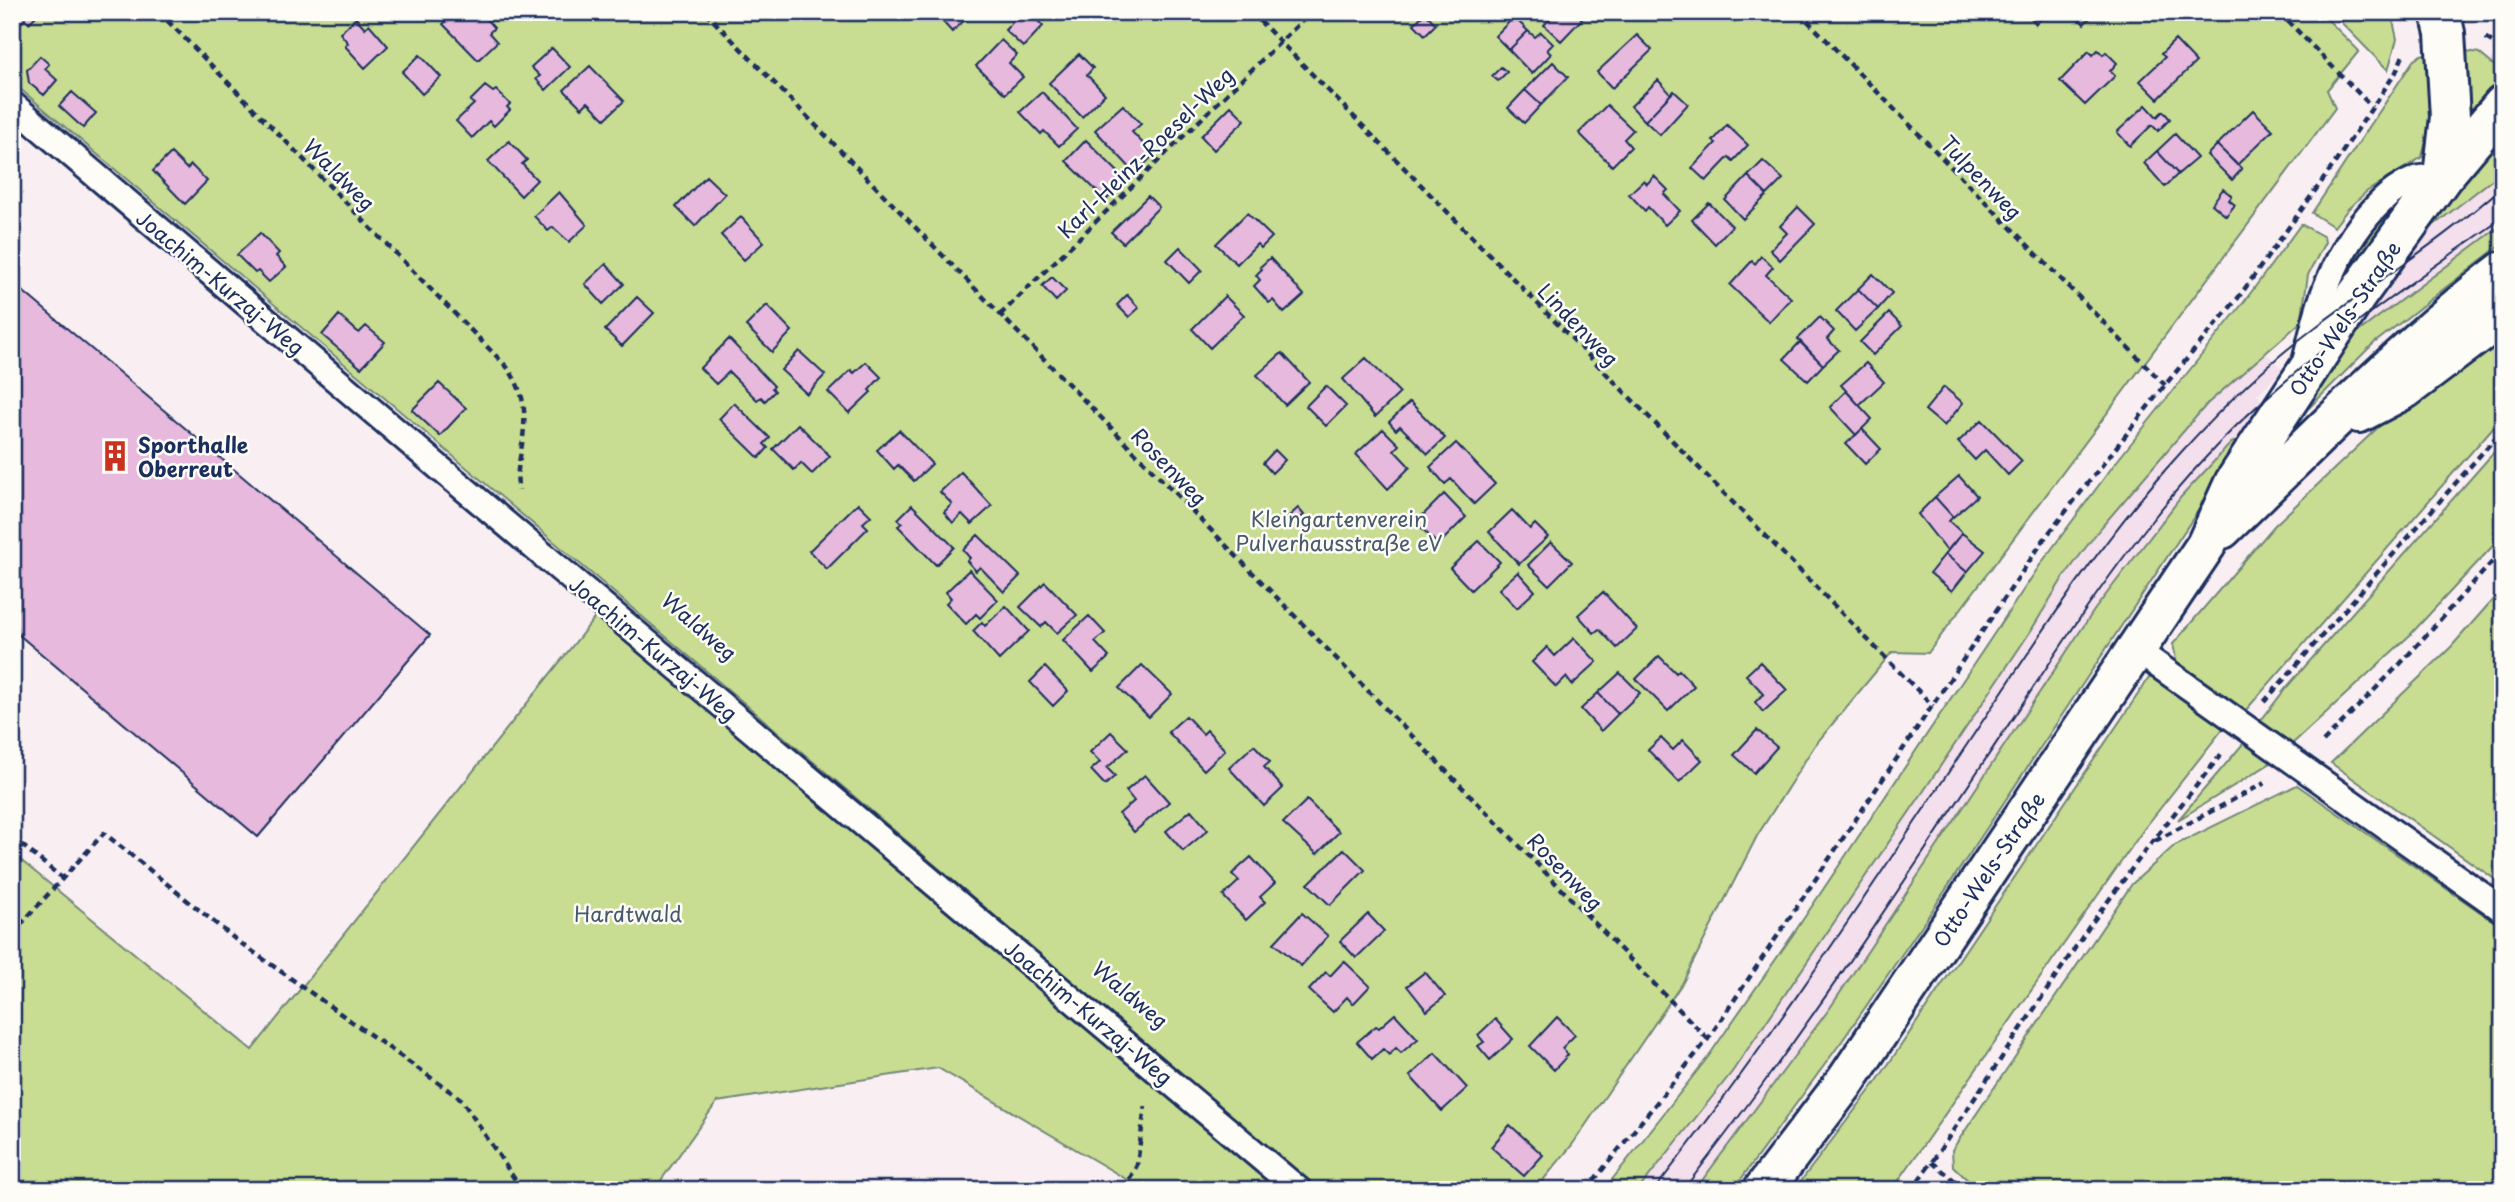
<svg xmlns="http://www.w3.org/2000/svg" width="2515" height="1202" font-family="'Playpen Sans',sans-serif">
	<rect width="100%" height="100%" fill="#f9eff2"/>
	<filter id="ink" filterUnits="userSpaceOnUse"><feTurbulence type="fractalNoise" baseFrequency=".0143" numOctaves="2"/><feDisplacementMap in="SourceGraphic" scale="14" xChannelSelector="R" yChannelSelector="G"/><feConvolveMatrix kernelMatrix="1 2 1 2 8 2 1 2 1" color-interpolation-filters="sRGB"/></filter>
	<g filter="url(#ink)">
		<path fill="#f4dfec" d="M 2503,171 L 2503,224 L 2342,344 L 2419,232 Z
			M 2266,353 L 2283,370 L 2257,394 L 2268,409 L 2247,437 L 2212,463 L 2181,497 L 2095,609 L 1830,1008 L 1718,1161 L 1695,1190 L 1638,1190 L 1732,1072 L 1874,865 L 2032,629 L 2061,581 L 2098,531 L 2207,404 Z"/>
		<path fill="#c8dd92" stroke="#728678" stroke-width="2" d="M 12,12 L 2320,12 L 2359,51 L 2327,90 L 2335,108 L 1928,653 L 1892,652 L 1815,745 L 1757,836 L 1683,982 L 1572,1145 L 1535,1190 L 1318,1190 L 12,82 Z
			M 2331,12 L 2391,12 L 2397,39 L 2388,70 Z
			M 2460,50 L 2479,53 L 2503,73 C 2503,97 2483,108 2465,123 Z
			M 2431,53 L 2429,128 L 2422,157 L 2366,192 L 2348,209 L 2334,227 L 2312,213 L 2413,61 L 2421,55 Z
			M 2503,131 L 2503,171 L 2420,236 L 2436,211 Z
			M 2402,204 L 2344,295 L 2338,285 C 2352,260 2374,215 2402,204 Z
			M 2301,224 L 2324,237 L 2325,242 L 2308,275 L 2301,322 L 2207,404 L 2098,531 L 2061,581 L 2032,629 L 1923,792 L 1732,1072 L 1638,1190 L 1604,1190 L 1708,1057 L 1794,933 L 2042,562 L 2113,466 L 2244,302 Z
			M 2503,224 L 2503,243 L 2373,344 L 2309,408 L 2304,407 L 2342,344 Z
			M 2503,328 L 2503,416 L 2246,710 L 2177,664 L 2173,644 L 2274,526 L 2390,416 Z
			M 2247,437 L 1929,915 L 1842,1041 L 1733,1190 L 1695,1190 L 1830,1008 L 2095,609 L 2181,497 L 2231,443 Z
			M 2503,442 L 2503,535 L 2410,635 L 2290,746 L 2259,723 L 2286,688 Z
			M 2503,588 L 2503,885 L 2331,763 L 2451,647 Z
			M 597,615 L 1290,1190 L 1131,1190 L 1131,1182 L 938,1068 L 717,1102 L 654,1190 L 12,1190 L 12,853 L 252,1050 Z
			M 2161,677 L 2229,721 L 2144,829 L 1892,1190 L 1794,1190 L 1877,1081 L 2149,678 Z
			M 2248,738 L 2274,761 L 2178,820 Z
			M 2297,785 L 2503,928 L 2503,1190 L 1978,1190 L 1953,1166 L 1952,1150 L 2132,884 L 2175,845 Z"/>
		<path fill="#e7b9dd" stroke="#1b2f5e" stroke-width="2" d="M 12,12 L 40,12 L 29,23 L 25,19 L 12,32 Z
			M 461,12 L 469,18 L 475,12 L 480,12 L 494,28 L 489,33 L 497,42 L 478,60 L 443,24 L 451,17 L 454,20 Z
			M 934,12 L 971,12 L 972,13 L 952,32 Z
			M 1022,12 L 1029,12 L 1043,26 L 1023,47 L 1005,30 Z
			M 1557,12 L 1576,12 L 1582,19 L 1561,41 L 1544,25 Z
			M 2026,12 L 2048,12 L 2036,24 Z
			M 2073,12 L 2096,12 L 2084,24 Z
			M 1425,13 L 1436,24 L 1425,35 L 1414,24 Z
			M 1514,17 L 1528,31 L 1509,50 L 1495,36 Z
			M 356,18 L 365,28 L 369,24 L 388,46 L 365,68 L 345,46 L 348,43 L 340,33 Z
			M 1528,31 L 1535,37 L 1541,32 L 1553,44 L 1547,50 L 1551,54 L 1532,74 L 1509,50 Z
			M 1637,35 L 1652,50 L 1612,88 L 1597,72 Z
			M 1001,40 L 1017,55 L 1009,63 L 1023,77 L 1005,94 L 976,66 Z
			M 2175,40 L 2196,62 L 2158,99 L 2140,81 L 2165,57 L 2161,54 Z
			M 552,48 L 570,67 L 546,90 L 536,79 L 540,76 L 531,67 Z
			M 2098,50 L 2103,55 L 2106,52 L 2117,63 L 2110,71 L 2115,76 L 2085,105 L 2060,81 L 2089,51 L 2093,55 Z
			M 1079,54 L 1093,68 L 1087,75 L 1105,94 L 1082,117 L 1049,83 Z
			M 420,55 L 441,77 L 422,94 L 402,72 Z
			M 40,56 L 49,64 L 45,69 L 57,80 L 44,95 L 29,83 L 27,70 Z
			M 1553,62 L 1568,77 L 1541,105 L 1525,90 Z
			M 590,66 L 624,101 L 605,119 L 588,102 L 582,108 L 564,90 Z
			M 1501,67 L 1507,72 L 1498,81 L 1492,76 Z
			M 1658,80 L 1671,94 L 1645,121 L 1631,106 Z
			M 485,86 L 493,92 L 496,90 L 510,104 L 507,107 L 510,110 L 494,126 L 489,121 L 472,138 L 456,121 L 474,104 L 470,101 Z
			M 1525,90 L 1541,105 L 1524,123 L 1508,108 Z
			M 1674,91 L 1688,104 L 1660,135 L 1645,121 Z
			M 72,92 L 96,113 L 83,128 L 59,106 Z
			M 1042,92 L 1077,129 L 1059,146 L 1044,131 L 1041,134 L 1020,112 Z
			M 1123,105 L 1141,124 L 1132,132 L 1154,155 L 1135,173 L 1095,130 Z
			M 1607,105 L 1633,130 L 1624,139 L 1631,147 L 1612,166 L 1579,133 Z
			M 2146,105 L 2157,117 L 2163,111 L 2170,119 L 2158,131 L 2152,125 L 2130,146 L 2117,132 Z
			M 1231,106 L 1245,120 L 1214,150 L 1201,136 Z
			M 2253,110 L 2273,130 L 2237,165 L 2217,145 Z
			M 1727,125 L 1748,145 L 1733,161 L 1729,157 L 1706,181 L 1692,168 L 1716,143 L 1713,141 Z
			M 2175,134 L 2197,158 L 2178,174 L 2157,151 Z
			M 1086,140 L 1126,180 L 1106,200 L 1066,161 Z
			M 509,141 L 527,160 L 522,164 L 537,180 L 521,196 L 488,161 Z
			M 2217,145 L 2242,169 L 2232,180 L 2207,155 Z
			M 2157,151 L 2178,174 L 2165,187 L 2144,163 Z
			M 171,153 L 187,169 L 191,165 L 207,181 L 185,204 L 153,171 Z
			M 1763,161 L 1783,179 L 1767,195 L 1748,176 Z
			M 706,176 L 725,194 L 695,226 L 676,207 Z
			M 1654,176 L 1668,190 L 1664,194 L 1680,211 L 1665,225 L 1648,207 L 1645,211 L 1629,194 L 1644,180 L 1647,184 Z
			M 1748,176 L 1767,195 L 1743,219 L 1725,200 Z
			M 2223,189 L 2232,196 L 2229,200 L 2235,205 L 2226,216 L 2212,204 Z
			M 559,192 L 587,225 L 569,242 L 553,227 L 548,231 L 534,216 Z
			M 1148,196 L 1159,207 L 1123,243 L 1111,232 Z
			M 1709,203 L 1732,226 L 1715,244 L 1692,220 Z
			M 1798,207 L 1815,224 L 1780,260 L 1770,250 L 1787,233 L 1780,226 Z
			M 1247,213 L 1272,237 L 1261,248 L 1257,244 L 1237,264 L 1216,244 Z
			M 741,217 L 764,242 L 744,260 L 721,235 Z
			M 260,233 L 279,253 L 276,256 L 286,267 L 269,282 L 258,271 L 255,273 L 237,255 Z
			M 1180,247 L 1202,270 L 1189,283 L 1167,260 Z
			M 1761,256 L 1773,267 L 1766,275 L 1791,298 L 1769,322 L 1730,285 L 1752,261 L 1755,264 Z
			M 1270,258 L 1304,295 L 1284,313 L 1273,300 L 1269,303 L 1254,286 L 1260,280 L 1256,275 L 1262,269 L 1260,267 Z
			M 606,264 L 624,284 L 603,304 L 585,284 Z
			M 1873,274 L 1892,293 L 1878,309 L 1858,289 Z
			M 1052,277 L 1066,291 L 1056,301 L 1042,286 Z
			M 12,282 L 430,635 L 258,837 L 12,629 Z
			M 1858,289 L 1878,309 L 1855,331 L 1836,311 Z
			M 1127,295 L 1139,308 L 1129,317 L 1117,305 Z
			M 1225,296 L 1244,315 L 1210,348 L 1192,329 Z
			M 637,297 L 654,313 L 622,346 L 605,330 Z
			M 767,305 L 792,331 L 772,352 L 746,326 Z
			M 1889,313 L 1902,326 L 1873,355 L 1860,342 Z
			M 339,315 L 359,333 L 366,326 L 385,342 L 361,368 L 322,335 Z
			M 1820,317 L 1834,331 L 1827,339 L 1839,350 L 1823,365 L 1798,339 Z
			M 729,339 L 774,386 L 772,388 L 775,391 L 765,401 L 761,397 L 757,400 L 729,372 L 716,384 L 700,368 Z
			M 1800,342 L 1823,365 L 1808,381 L 1784,359 Z
			M 799,351 L 825,375 L 807,394 L 781,370 Z
			M 1282,353 L 1309,382 L 1285,405 L 1257,375 Z
			M 1366,358 L 1400,393 L 1375,417 L 1343,379 Z
			M 866,362 L 881,377 L 869,390 L 871,392 L 849,413 L 828,392 L 851,370 L 854,373 Z
			M 1866,363 L 1884,382 L 1859,405 L 1841,385 Z
			M 439,383 L 466,408 L 440,436 L 412,410 Z
			M 1326,386 L 1346,406 L 1326,426 L 1306,406 Z
			M 1944,387 L 1963,403 L 1944,426 L 1925,410 Z
			M 1846,391 L 1872,419 L 1856,435 L 1830,407 Z
			M 1410,402 L 1445,438 L 1428,454 L 1400,426 L 1396,430 L 1389,422 Z
			M 734,403 L 770,438 L 764,444 L 768,448 L 759,458 L 719,419 Z
			M 1982,420 L 2022,461 L 2008,475 L 1985,450 L 1975,460 L 1958,442 Z
			M 798,424 L 830,456 L 812,474 L 801,463 L 794,470 L 773,449 Z
			M 1383,429 L 1399,445 L 1394,450 L 1410,467 L 1388,489 L 1356,454 Z
			M 1862,429 L 1881,449 L 1865,464 L 1846,444 Z
			M 899,430 L 932,464 L 914,481 L 898,465 L 894,469 L 877,450 Z
			M 1456,443 L 1495,484 L 1474,504 L 1451,479 L 1445,484 L 1430,467 Z
			M 1275,450 L 1285,460 L 1272,473 L 1263,463 Z
			M 961,472 L 992,506 L 972,524 L 962,514 L 953,523 L 944,512 L 952,504 L 940,492 Z
			M 1959,476 L 1977,496 L 1953,517 L 1935,497 Z
			M 1444,494 L 1466,517 L 1438,545 L 1416,522 Z
			M 1935,497 L 1953,517 L 1949,521 L 1962,533 L 1947,551 L 1918,514 Z
			M 858,503 L 871,516 L 863,523 L 868,528 L 827,569 L 809,551 Z
			M 912,505 L 954,547 L 936,565 L 898,526 L 902,523 L 898,519 Z
			M 1298,508 L 1304,515 L 1293,525 L 1287,518 Z
			M 1512,510 L 1530,529 L 1535,524 L 1548,537 L 1519,564 L 1489,532 Z
			M 1962,533 L 1985,551 L 1967,572 L 1945,554 Z
			M 978,535 L 1020,576 L 1004,592 L 980,567 L 976,571 L 967,561 L 970,558 L 963,550 Z
			M 1479,541 L 1500,562 L 1471,590 L 1450,568 Z
			M 1551,542 L 1572,562 L 1549,585 L 1528,565 Z
			M 1945,554 L 1967,572 L 1952,591 L 1930,573 Z
			M 969,570 L 998,600 L 980,618 L 976,614 L 966,624 L 946,603 L 951,598 L 946,592 Z
			M 1518,572 L 1535,591 L 1517,608 L 1499,589 Z
			M 1045,582 L 1077,615 L 1057,633 L 1046,622 L 1041,627 L 1020,607 Z
			M 1603,592 L 1637,629 L 1617,648 L 1599,629 L 1594,633 L 1578,615 Z
			M 1006,606 L 1029,631 L 999,660 L 973,631 L 982,622 L 985,626 Z
			M 1089,616 L 1105,633 L 1095,642 L 1109,657 L 1093,672 L 1063,640 Z
			M 1574,638 L 1597,662 L 1572,685 L 1566,677 L 1556,687 L 1532,662 L 1547,647 L 1555,656 Z
			M 1659,656 L 1676,673 L 1679,670 L 1694,686 L 1668,711 L 1636,679 Z
			M 1760,662 L 1787,690 L 1763,712 L 1755,702 L 1764,694 L 1746,675 Z
			M 1142,665 L 1172,694 L 1149,717 L 1119,688 Z
			M 1045,667 L 1068,691 L 1053,706 L 1030,682 Z
			M 1620,673 L 1640,693 L 1618,714 L 1598,693 Z
			M 1598,693 L 1618,714 L 1601,731 L 1581,709 Z
			M 1186,716 L 1203,734 L 1207,730 L 1225,750 L 1204,770 L 1168,732 Z
			M 1757,730 L 1777,747 L 1754,773 L 1734,755 Z
			M 1111,732 L 1128,749 L 1107,768 L 1115,776 L 1105,785 L 1091,770 L 1100,762 L 1090,752 Z
			M 1661,738 L 1673,750 L 1683,740 L 1702,760 L 1679,782 L 1648,750 Z
			M 1254,745 L 1270,762 L 1264,767 L 1283,788 L 1264,806 L 1229,768 Z
			M 1145,775 L 1169,802 L 1134,832 L 1119,814 L 1134,801 L 1126,791 Z
			M 1307,800 L 1339,832 L 1317,854 L 1283,823 Z
			M 1191,810 L 1208,830 L 1183,851 L 1166,831 Z
			M 1344,849 L 1365,870 L 1330,905 L 1308,884 Z
			M 1251,857 L 1275,883 L 1260,897 L 1265,902 L 1246,920 L 1223,896 L 1239,881 L 1232,874 Z
			M 1302,913 L 1328,936 L 1301,966 L 1274,943 Z
			M 1368,914 L 1384,931 L 1356,958 L 1340,941 Z
			M 1344,961 L 1370,986 L 1353,1004 L 1347,997 L 1333,1012 L 1309,990 L 1326,972 L 1330,976 Z
			M 1425,972 L 1445,996 L 1427,1011 L 1407,986 Z
			M 1395,1014 L 1418,1039 L 1401,1053 L 1396,1048 L 1389,1055 L 1383,1049 L 1372,1059 L 1357,1042 L 1376,1026 L 1379,1028 Z
			M 1557,1017 L 1575,1035 L 1562,1048 L 1568,1055 L 1554,1070 L 1530,1046 Z
			M 1495,1019 L 1513,1039 L 1490,1060 L 1478,1046 L 1484,1042 L 1478,1035 Z
			M 1435,1053 L 1467,1088 L 1442,1111 L 1410,1076 Z
			M 1510,1125 L 1543,1155 L 1524,1176 L 1491,1147 Z"/>
		<g fill="none" stroke-linecap="round" stroke-linejoin="round">
			<defs>
				<path id="lane" d="M 12,104 L 442,470 L 1299,1190
					M 2306,358 C 2312,334 2317,308 2327,285 C 2343,246 2374,195 2416,179 C 2424,177 2435,177 2443,176
					M 2135,649 L 2503,910"/>
				<path id="secondary" d="M 2440,12 L 2445,33 L 2450,117 L 2443,176
					M 2359,413 L 2405,389 L 2503,315
					M 2222,529 C 2314,441 2402,348 2503,271
					M 1763,1190 L 1846,1081 L 2206,545 L 2234,483 L 2355,298 L 2443,176 L 2503,105"/>
			</defs>
			<use href="#lane" stroke="#1b2f5e" stroke-width="30"/>
			<use href="#secondary" stroke="#1b2f5e" stroke-width="44"/>
			<path stroke="#1b2f5e" stroke-width="4.5" stroke-dasharray="7 5" stroke-linecap="butt" d="M 159,12 L 507,367 C 529,398 526,421 520,457 C 518,469 516,478 519,490
				M 705,12 L 1708,1039
				M 1251,12 L 1933,706
				M 1799,12 L 2165,385
				M 2279,12 L 2372,107
				M 2486,38 L 2503,49
				M 1000,315 L 1311,12
				M 2264,702 L 2503,429
				M 2323,742 L 2400,664 L 2503,550
				M 12,837 L 62,878
				M 2155,841 L 2265,783
				M 12,934 L 104,833 L 235,939 L 461,1099 L 522,1190
				M 1932,1162 L 1966,1190
				M 1124,1190 L 1137,1165 L 1145,1106
				M 1586,1190 L 1708,1039 L 2045,538 L 2165,385 L 2238,298 L 2335,163 L 2396,72 L 2404,53
				M 1911,1190 L 1932,1162 L 2091,924 L 2151,843 L 2223,752"/>
			<use href="#lane" stroke="#fdfcf7" stroke-width="24"/>
			<use href="#secondary" stroke="#fdfcf7" stroke-width="38"/>
			<path stroke="#1b2f5e" stroke-width="2" d="M 1654,1190 C 1767,1046 1867,894 1968,743 C 2031,649 2092,553 2167,468 C 2212,417 2262,367 2317,326 C 2378,280 2446,238 2503,186
				M 1683,1190 C 1824,1010 1946,817 2073,628 C 2122,557 2174,487 2236,426 C 2317,348 2411,282 2503,218"/>
		</g>
	</g>
	<defs>
		<symbol id="building-bare" viewBox="-9 -9 18 18"><path d="M-4-6H4V6H1V3H-1V6H-4ZM-2.5-4.3h1.7v1.8h-1.7ZM.8-4.3h1.7v1.8H.8ZM-2.5-1h1.7V.8h-1.7ZM.8-1h1.7V.8H.8Z" fill="#c8321e" stroke="#fdfcf7" stroke-width="2.5" paint-order="stroke"/></symbol>
	</defs>
	<g fill-rule="evenodd">
		<use href="#building-bare" x="93" y="434" width="44" height="44"/>
	</g>
	<g text-anchor="middle" dominant-baseline="central" stroke-width="5" stroke-linejoin="round" paint-order="stroke">
		<g font-size="21" fill="#1b2f5e" stroke="#fdfcf7">
			<text transform="translate(1145 152) rotate(-44)">Karl-Heinz-Roesel-Weg</text>
			<text transform="translate(340 174) rotate(45)">Waldweg</text>
			<text transform="translate(1982 177) rotate(46)">Tulpenweg</text>
			<text transform="translate(221 282) rotate(40)">Joachim-Kurzaj-Weg</text>
			<text transform="translate(2344 318) rotate(-56)">Otto-Wels-Straße</text>
			<text transform="translate(1579 324) rotate(46)">Lindenweg</text>
			<text transform="translate(1170 466) rotate(46)">Rosenweg</text>
			<text transform="translate(700 626) rotate(41)">Waldweg</text>
			<text transform="translate(654 648) rotate(40)">Joachim-Kurzaj-Weg</text>
			<text transform="translate(1988 869) rotate(-56)">Otto-Wels-Straße</text>
			<text transform="translate(1566 871) rotate(46)">Rosenweg</text>
			<text transform="translate(1131 994) rotate(40)">Waldweg</text>
			<text transform="translate(1089 1012) rotate(40)">Joachim-Kurzaj-Weg</text>
		</g>
		<g font-size="21" font-weight="bold" fill="#1b2f5e" stroke="#fdfcf7" text-anchor="start">
			<text x="138" y="444">Sporthalle<tspan x="138" dy="24">Oberreut</tspan></text>
		</g>
		<g font-size="21" fill="#465a6b" stroke="#fdfcf7">
			<text x="1339" y="518">Kleingartenverein<tspan x="1339" dy="24">Pulverhausstraße eV</tspan></text>
			<text x="628" y="913">Hardtwald</text>
		</g>
	</g>
	<rect width="2515" height="1202" fill="none" stroke="#fdfcf7" stroke-width="42"/>
	<rect x="21" y="21" width="2473" height="1160" fill="none" stroke="#1b2f5e" stroke-width="2.5" filter="url(#ink)"/>
</svg>
